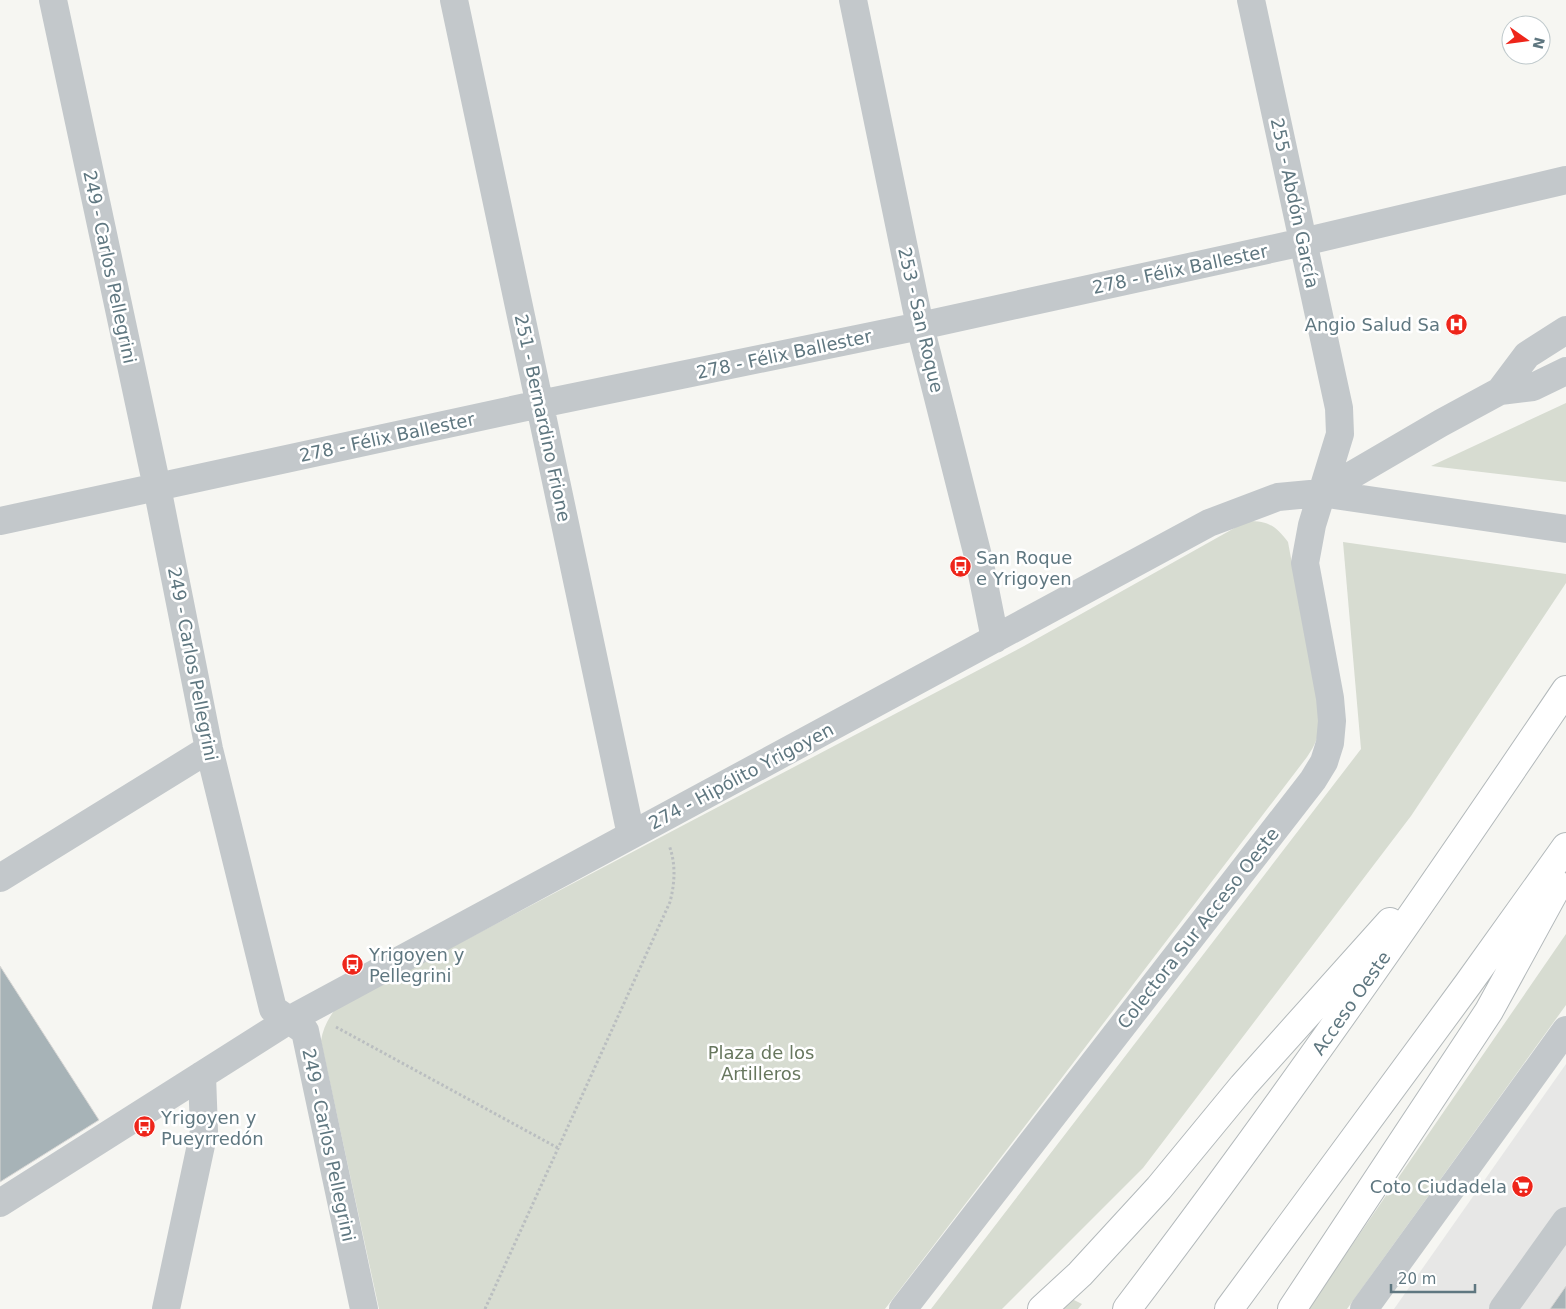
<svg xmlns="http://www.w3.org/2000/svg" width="1566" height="1309" font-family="'DejaVu Sans',sans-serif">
	<rect width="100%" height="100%" fill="#f6f6f2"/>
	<path fill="#e7e7e6" d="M 1566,1064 L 1566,1309 L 1394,1309 Z"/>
	<path fill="#d7dcd1" d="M 1566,403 L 1566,482 L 1431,466 Z
		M 1247,521 C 1268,521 1275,525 1288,542 L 1320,716 C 1321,732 1316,744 1307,757 L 885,1309 L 379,1309 L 321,1041 C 323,1028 328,1019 336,1008 L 1024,646 Z
		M 1343,542 L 1566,574 L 1566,583 L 1411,816 L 1143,1168 L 1002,1309 L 931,1309 L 1361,749 Z
		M 1566,934 L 1566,1005 L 1347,1309 L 1308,1309 Z
		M 1072,1299 L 1082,1304 L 1078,1309 L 1061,1309 Z"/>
	<path fill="#a7b3b7" stroke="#d8d7d5" d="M 0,966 L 99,1120 L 0,1182 Z
		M 1566,1286 L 1566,1309 L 1550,1309 Z"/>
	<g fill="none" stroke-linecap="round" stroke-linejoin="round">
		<defs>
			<path id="highway" d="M 1042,1309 L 1080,1274 L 1159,1188 L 1243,1086 L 1390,922
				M 1127,1309 C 1280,1108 1424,900 1566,690
				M 1229,1309 L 1468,984 L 1566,847
				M 1292,1309 L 1489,1011 L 1558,885"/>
		</defs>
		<use href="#highway" stroke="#b3b9bb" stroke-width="30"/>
		<path stroke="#babec0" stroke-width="3" stroke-dasharray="2.5 2.5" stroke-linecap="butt" d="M 336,1027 L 558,1148
			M 485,1309 L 670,902 C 675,882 676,864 669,845"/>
		<path stroke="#c3c8cb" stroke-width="28" d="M 53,0 L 157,487 L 209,749 L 273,1009 L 305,1031 L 364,1309
			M 454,0 L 631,835
			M 853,0 L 920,326 L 980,564 L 995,639
			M 1500,391 L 1527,355 L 1566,330
			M 1321,493 L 1566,529
			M 0,521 L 540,404 L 920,326 L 1303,242 L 1566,180
			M 0,878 L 209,749
			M 0,1203 L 289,1020 L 1209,523 L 1278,497 L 1321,493 L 1441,423 L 1500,391 L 1533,387 L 1566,371
			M 166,1309 L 204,1131 L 202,1075
			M 903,1309 L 1313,780 L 1324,762 L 1330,743 L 1332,721 L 1330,698 L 1305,563 L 1312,525 L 1340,434 L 1339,408 L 1251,0
			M 1364,1309 L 1566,1030
			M 1503,1309 L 1566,1221"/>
		<use href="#highway" stroke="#fff" stroke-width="28"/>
	</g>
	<defs>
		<symbol id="hospital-disc" viewBox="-11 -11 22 22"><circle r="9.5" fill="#ee251a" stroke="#fff"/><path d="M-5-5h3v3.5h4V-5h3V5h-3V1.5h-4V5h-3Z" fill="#fff"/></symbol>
		<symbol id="bus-disc" viewBox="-11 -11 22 22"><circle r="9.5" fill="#ee251a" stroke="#fff"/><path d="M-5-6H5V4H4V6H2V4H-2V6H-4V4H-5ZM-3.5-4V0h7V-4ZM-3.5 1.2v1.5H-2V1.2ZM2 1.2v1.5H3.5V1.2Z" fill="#fff"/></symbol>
		<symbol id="supermarket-disc" viewBox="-11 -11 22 22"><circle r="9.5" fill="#ee251a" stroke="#fff"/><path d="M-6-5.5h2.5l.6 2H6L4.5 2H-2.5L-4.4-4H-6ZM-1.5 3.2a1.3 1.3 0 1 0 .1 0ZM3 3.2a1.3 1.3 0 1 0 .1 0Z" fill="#fff"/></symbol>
	</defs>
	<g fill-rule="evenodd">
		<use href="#hospital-disc" x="1444" y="312" width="25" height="25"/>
		<use href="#bus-disc" x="948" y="554" width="25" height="25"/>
		<use href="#bus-disc" x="340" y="952" width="25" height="25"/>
		<use href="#bus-disc" x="132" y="1114" width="25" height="25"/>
		<use href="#supermarket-disc" x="1510" y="1174" width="25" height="25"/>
	</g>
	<g text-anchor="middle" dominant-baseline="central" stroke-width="5" stroke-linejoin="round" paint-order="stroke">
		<g font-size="18" fill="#5f7780" stroke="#fff">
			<text transform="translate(1295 203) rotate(78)">255 - Abdón García</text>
			<text transform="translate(110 267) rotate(78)">249 - Carlos Pellegrini</text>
			<text transform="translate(1180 269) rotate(-12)">278 - Félix Ballester</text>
			<text transform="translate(921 320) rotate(77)">253 - San Roque</text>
			<text transform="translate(784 354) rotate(-12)">278 - Félix Ballester</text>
			<text transform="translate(543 418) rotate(78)">251 - Bernardino Frione</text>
			<text transform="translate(387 437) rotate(-12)">278 - Félix Ballester</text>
			<text transform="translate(193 664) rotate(79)">249 - Carlos Pellegrini</text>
			<text transform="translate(741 776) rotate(-28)">274 - Hipólito Yrigoyen</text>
			<text transform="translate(1198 928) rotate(-52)">Colectora Sur Acceso Oeste</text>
			<text transform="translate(1351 1003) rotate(-55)">Acceso Oeste</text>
			<text transform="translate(329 1145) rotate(78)">249 - Carlos Pellegrini</text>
		</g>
		<g font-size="18" fill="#5f7780" stroke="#fff" text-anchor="start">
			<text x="1440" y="324" text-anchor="end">Angio Salud Sa</text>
			<text x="976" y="557">San Roque<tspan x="976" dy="21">e Yrigoyen</tspan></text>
			<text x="369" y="954">Yrigoyen y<tspan x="369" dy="21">Pellegrini</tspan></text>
			<text x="161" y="1117">Yrigoyen y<tspan x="161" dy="21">Pueyrredón</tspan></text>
			<text x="1507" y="1186" text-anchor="end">Coto Ciudadela</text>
		</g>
		<g font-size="18" fill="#67775e" stroke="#fff">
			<text x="761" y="1052">Plaza de los<tspan x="761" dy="21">Artilleros</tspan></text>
		</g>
	</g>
	<g transform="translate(1526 40) rotate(104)"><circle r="24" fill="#ffffff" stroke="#bfc9cc"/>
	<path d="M0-4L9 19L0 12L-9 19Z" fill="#ee251a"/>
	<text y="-8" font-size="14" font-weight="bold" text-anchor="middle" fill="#5f7780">N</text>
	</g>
	<path d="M1391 1284v8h84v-8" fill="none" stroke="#5f7780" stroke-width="2.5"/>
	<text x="1398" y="1284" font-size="15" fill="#5f7780" stroke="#ffffff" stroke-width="4" paint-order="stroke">20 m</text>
</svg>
